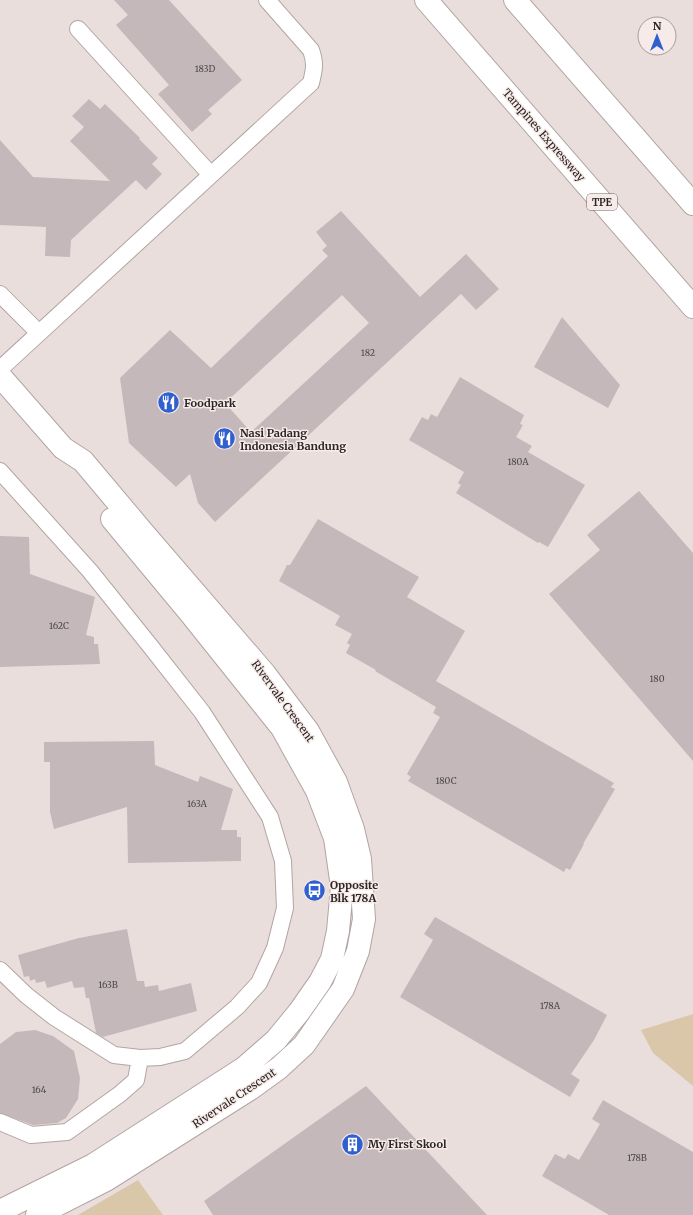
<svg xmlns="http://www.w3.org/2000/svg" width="693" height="1215" font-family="Merriweather,serif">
	<rect width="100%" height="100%" fill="#eadedc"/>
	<path fill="#dac7a9" d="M 693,1014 L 693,1086 L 653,1053 L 641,1030 Z
		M 138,1180 L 163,1215 L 78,1215 Z"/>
	<path fill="#c4b8bb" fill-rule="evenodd" d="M 114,0 L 169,0 L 242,80 L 208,110 L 212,114 L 192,132 L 158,94 L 169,85 L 116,25 L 128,15 Z
		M 89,99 L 100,109 L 105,104 L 140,138 L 139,139 L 158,158 L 152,164 L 162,174 L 146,190 L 136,180 L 71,240 L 70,257 L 45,256 L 46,227 L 0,225 L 0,140 L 33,177 L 110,181 L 70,141 L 84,127 L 72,116 Z
		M 341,211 L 420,297 L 466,254 L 499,289 L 476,310 L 461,294 L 215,522 L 198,503 L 190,474 L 176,487 L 129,443 L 120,378 L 170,330 L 211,368 L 328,256 L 322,250 L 327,246 L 316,232 ZM 342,295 L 369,323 L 251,432 L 225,403 Z
		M 562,317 L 620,385 L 608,408 L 534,367 Z
		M 460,377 L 524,415 L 520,424 L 523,425 L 516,437 L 532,446 L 528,452 L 585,485 L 548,547 L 539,542 L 538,543 L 456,493 L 461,485 L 458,483 L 464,472 L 409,440 L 422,417 L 428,420 L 431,414 L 437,417 Z
		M 639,491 L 693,553 L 693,761 L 549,594 L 600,550 L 587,535 Z
		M 318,519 L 419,577 L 407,597 L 465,631 L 436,681 L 614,783 L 611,787 L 615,789 L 583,844 L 584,844 L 570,870 L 566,868 L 564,872 L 408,781 L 411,777 L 407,774 L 440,717 L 433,713 L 436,707 L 375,671 L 376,670 L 346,653 L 350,645 L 347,643 L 352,634 L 335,625 L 340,616 L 279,581 L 287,565 L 290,565 Z
		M 0,536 L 29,537 L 30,574 L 95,597 L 86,635 L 94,637 L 94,644 L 98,644 L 100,664 L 0,667 Z
		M 154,741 L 155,765 L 198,782 L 200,776 L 233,789 L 221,830 L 237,830 L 237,837 L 241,837 L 241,861 L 128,863 L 127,807 L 54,829 L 50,812 L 50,762 L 44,762 L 44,742 Z
		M 435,917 L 607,1015 L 594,1040 L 571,1074 L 580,1080 L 570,1097 L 400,997 L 433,940 L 424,934 Z
		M 127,929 L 137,981 L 144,981 L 145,987 L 158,985 L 159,991 L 191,983 L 197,1011 L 103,1037 L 96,1033 L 89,998 L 86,998 L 84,987 L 74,988 L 72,981 L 47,988 L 45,981 L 36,983 L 35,979 L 30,981 L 29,976 L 24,977 L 18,955 L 79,938 Z
		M 35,1030 L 53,1036 L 74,1051 L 80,1078 L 78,1099 L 66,1118 L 57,1123 L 33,1125 L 0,1113 L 0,1044 L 16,1032 Z
		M 366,1086 L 487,1215 L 213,1215 L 204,1201 Z
		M 603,1100 L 693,1152 L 693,1215 L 609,1215 L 542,1176 L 555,1154 L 565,1159 L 568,1154 L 579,1160 L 600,1124 L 592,1119 Z"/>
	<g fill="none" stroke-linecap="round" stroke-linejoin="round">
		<defs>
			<path id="service" d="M 78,29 L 211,175
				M 0,294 L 39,333
				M 0,369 L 311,83 C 314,70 316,64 311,50 L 267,0
				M 0,471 L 90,571 L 151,647 L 202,712 L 270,817 L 283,861 L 285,908 L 275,948 L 259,983 L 237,1007 L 185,1051 L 160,1057 L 140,1058 L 114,1055 L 54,1017 L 26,995 L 0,970
				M 0,1122 L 31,1135 L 67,1132 L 120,1094 L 136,1080 L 140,1058"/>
			<path id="minor" d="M 0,376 L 63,448 L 83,461 L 141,530 L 265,674 L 308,731 L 336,782 L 353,829 L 360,859 L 364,919 L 358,951 L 343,989 L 304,1045 L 279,1068 L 250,1089 L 106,1180 L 37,1215
				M 0,1211 L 93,1165 L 244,1068 L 276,1040 L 299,1012 L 320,982 L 332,959 L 338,931 L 342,887 L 335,838 L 317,791 L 282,728 L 190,613 L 112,519"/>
			<path id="motorway" d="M 426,0 L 693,307
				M 515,0 L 693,204"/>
		</defs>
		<use href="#service" stroke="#b1a5a3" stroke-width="18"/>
		<use href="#minor" stroke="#b1a5a3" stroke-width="24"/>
		<use href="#motorway" stroke="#b1a5a3" stroke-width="24"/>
		<use href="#service" stroke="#fff" stroke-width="16"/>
		<use href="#minor" stroke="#fff" stroke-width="22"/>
		<use href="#motorway" stroke="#fff" stroke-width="22"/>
	</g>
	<defs>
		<symbol id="restaurant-disc" viewBox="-11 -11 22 22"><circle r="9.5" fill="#3060cf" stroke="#f7ebe9"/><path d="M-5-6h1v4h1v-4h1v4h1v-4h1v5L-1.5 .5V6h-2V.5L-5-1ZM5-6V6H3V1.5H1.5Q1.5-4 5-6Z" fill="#fff"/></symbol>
		<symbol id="bus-disc" viewBox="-11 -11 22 22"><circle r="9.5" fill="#3060cf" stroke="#f7ebe9"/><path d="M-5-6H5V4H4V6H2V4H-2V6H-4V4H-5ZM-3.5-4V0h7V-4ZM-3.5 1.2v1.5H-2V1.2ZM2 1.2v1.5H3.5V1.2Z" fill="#fff"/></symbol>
		<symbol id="building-disc" viewBox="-11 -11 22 22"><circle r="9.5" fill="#3060cf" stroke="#f7ebe9"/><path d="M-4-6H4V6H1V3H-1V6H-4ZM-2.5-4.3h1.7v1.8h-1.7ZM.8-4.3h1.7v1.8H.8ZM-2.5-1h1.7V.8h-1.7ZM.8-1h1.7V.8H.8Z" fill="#fff"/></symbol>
	</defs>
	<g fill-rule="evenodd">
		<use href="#restaurant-disc" x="156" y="390" width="25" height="25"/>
		<use href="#restaurant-disc" x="212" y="426" width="25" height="25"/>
		<use href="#bus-disc" x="302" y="878" width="25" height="25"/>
		<use href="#building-disc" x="340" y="1132" width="25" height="25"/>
	</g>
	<g text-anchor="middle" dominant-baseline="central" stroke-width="3" stroke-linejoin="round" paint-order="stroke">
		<g font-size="9" fill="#504a4a">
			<text x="205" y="68">183D</text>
			<text x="368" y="352">182</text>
			<text x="518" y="461">180A</text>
			<text x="59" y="625">162C</text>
			<text x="657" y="678">180</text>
			<text x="446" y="780">180C</text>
			<text x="197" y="803">163A</text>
			<text x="108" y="984">163B</text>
			<text x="550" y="1005">178A</text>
			<text x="39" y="1089">164</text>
			<text x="637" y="1157">178B</text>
		</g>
		<rect fill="#f7ebe9" stroke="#67605f" stroke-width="1" x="587" y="194" width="30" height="16" rx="3"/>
		<g font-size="10" font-weight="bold" fill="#292524">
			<text x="602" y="202">TPE</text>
		</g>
		<g font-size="11" fill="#292524" stroke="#f7ebe9">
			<text transform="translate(544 135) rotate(49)">Tampines Expressway</text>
			<text transform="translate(283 701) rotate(54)">Rivervale Crescent</text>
			<text transform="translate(234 1098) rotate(-34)">Rivervale Crescent</text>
		</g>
		<g font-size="11" font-weight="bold" fill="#292524" stroke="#f7ebe9" text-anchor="start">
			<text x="184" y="403">Foodpark</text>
			<text x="240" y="433">Nasi Padang<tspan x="240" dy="13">Indonesia Bandung</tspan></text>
			<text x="330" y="885">Opposite<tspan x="330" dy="13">Blk 178A</tspan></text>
			<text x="368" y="1144">My First Skool</text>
		</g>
	</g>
	<g transform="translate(657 36)"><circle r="19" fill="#f7ebe9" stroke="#a59c9a"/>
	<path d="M0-3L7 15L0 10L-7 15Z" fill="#3060cf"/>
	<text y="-6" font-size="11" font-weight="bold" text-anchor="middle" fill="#292524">N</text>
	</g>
</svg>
